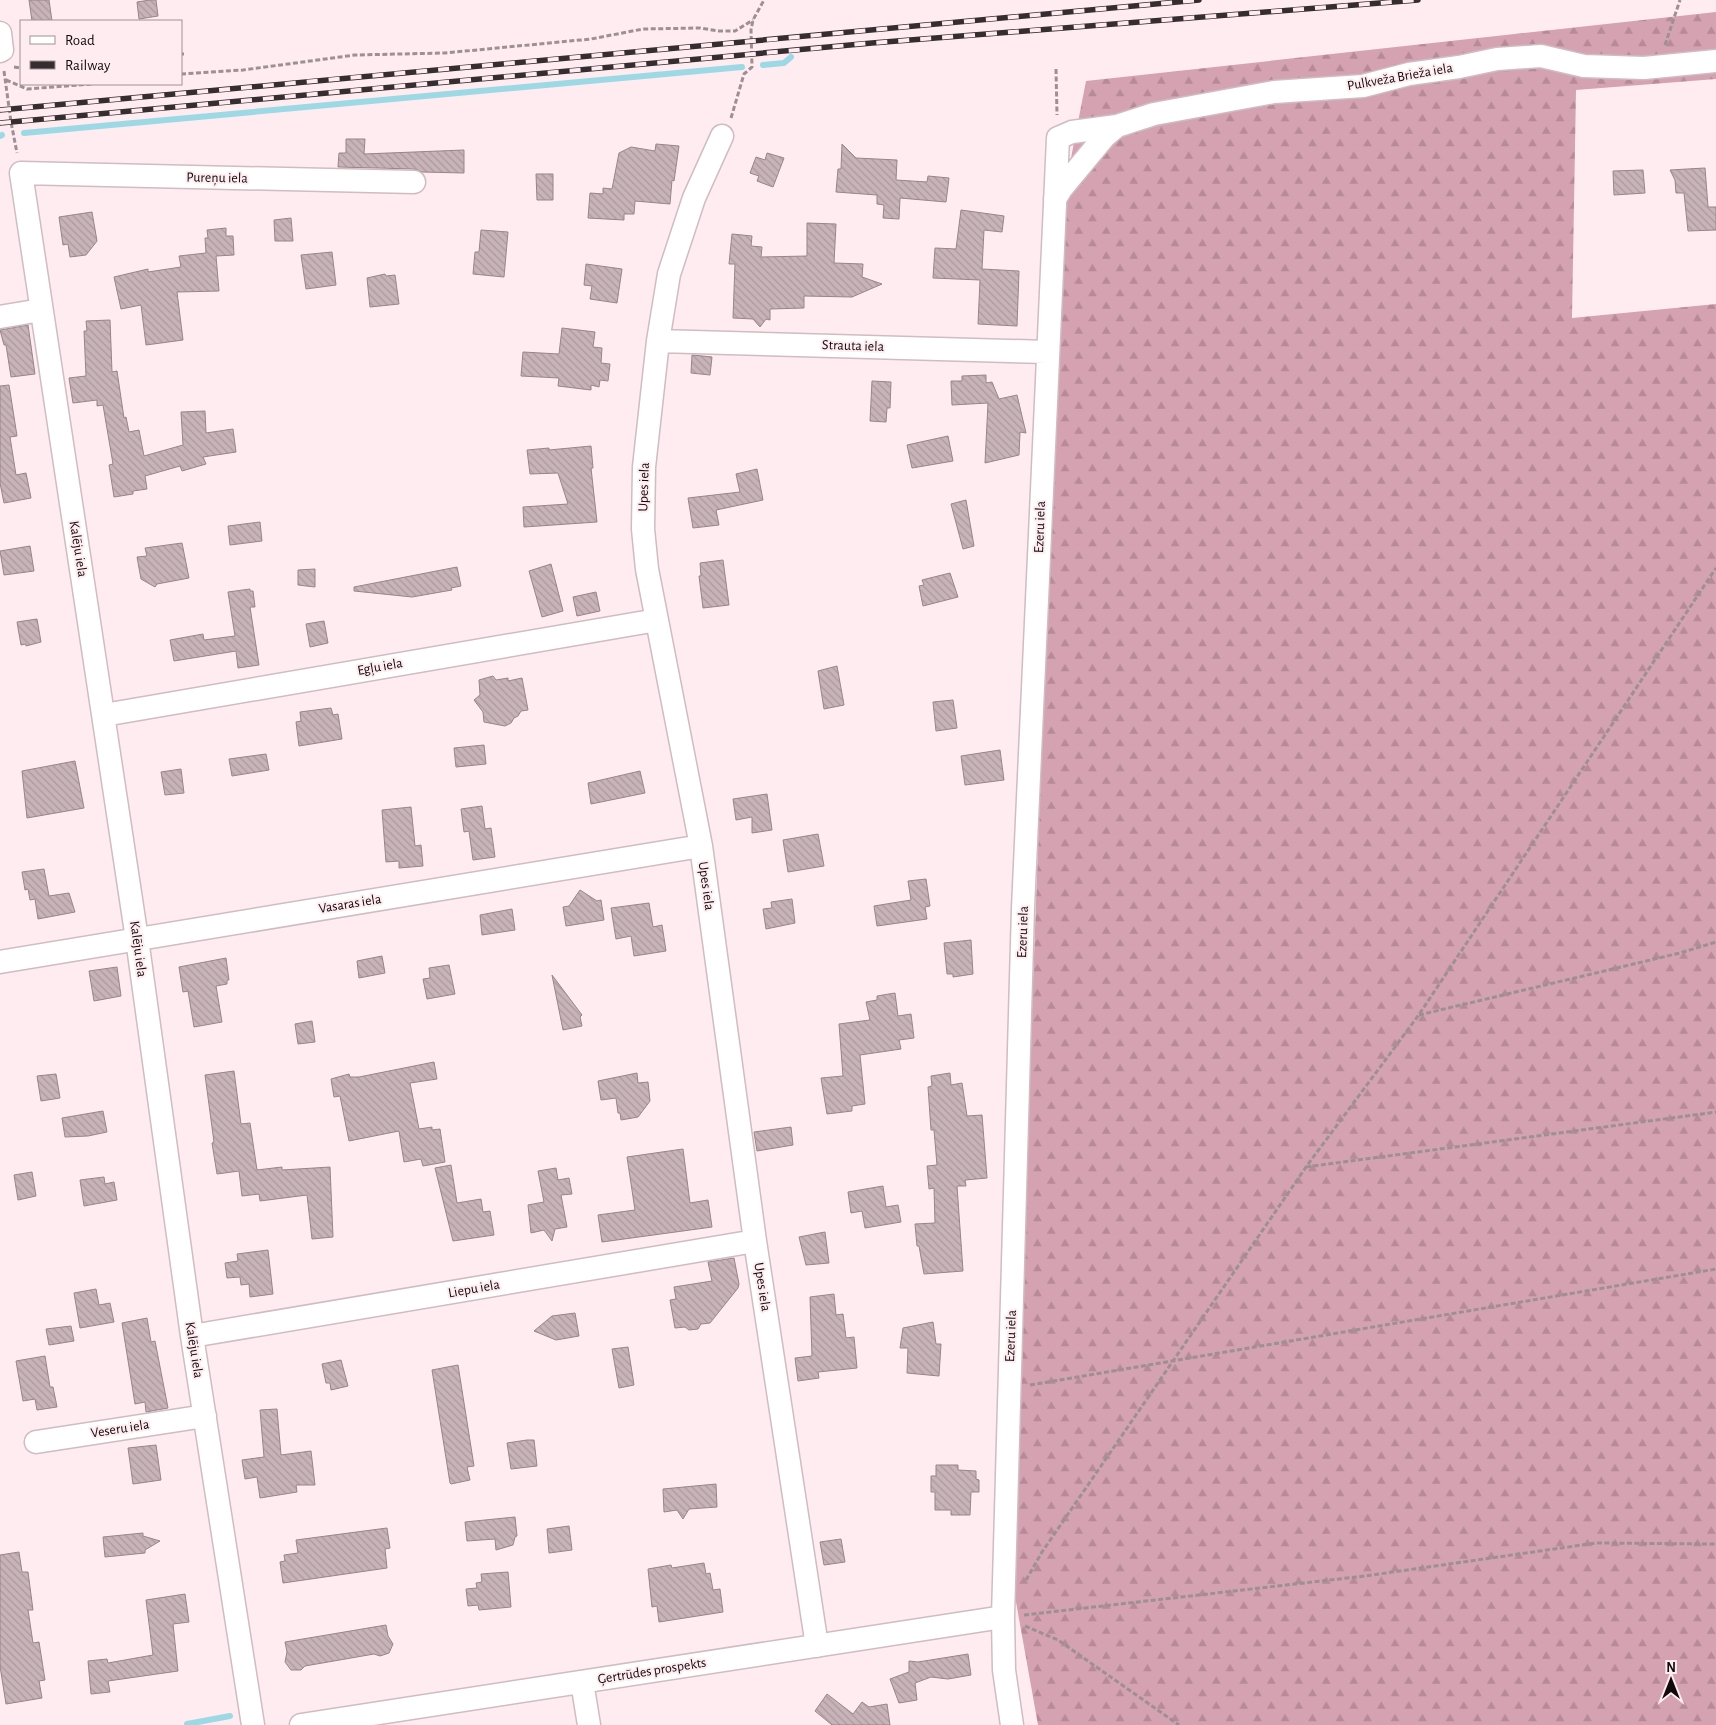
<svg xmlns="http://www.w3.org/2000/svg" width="1716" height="1725" font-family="'Alegreya Sans',sans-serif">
	<defs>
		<pattern id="forest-firs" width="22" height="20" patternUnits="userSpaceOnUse" patternTransform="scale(1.25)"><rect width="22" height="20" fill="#d5a2b2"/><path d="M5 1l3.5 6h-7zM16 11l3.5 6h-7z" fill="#b68a98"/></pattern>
		<pattern id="building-back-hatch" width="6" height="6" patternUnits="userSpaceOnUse" patternTransform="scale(1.25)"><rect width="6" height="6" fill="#c8b3b9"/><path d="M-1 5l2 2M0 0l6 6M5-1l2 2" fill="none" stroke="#ab999e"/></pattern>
	</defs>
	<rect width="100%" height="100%" fill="#feecf1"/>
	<path fill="url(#forest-firs)" d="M 1716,12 L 1716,79 L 1576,90 L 1572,318 L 1716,304 L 1716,1725 L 1038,1725 L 1011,1574 L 1038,848 L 1058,225 L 1086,81 Z"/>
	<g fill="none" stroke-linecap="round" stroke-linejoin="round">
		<path stroke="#9dd9e5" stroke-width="6" d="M 763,65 L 784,63 L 791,57
			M 24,133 L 742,67
			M 0,136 L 2,135
			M 187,1724 L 230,1716"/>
	</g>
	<path fill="url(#building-back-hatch)" stroke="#98848a" d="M 29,0 L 49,0 L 52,21 L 32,21 Z
		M 150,0 L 156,0 L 158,16 L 139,19 L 137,2 Z
		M 346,139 L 365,139 L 364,154 L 464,150 L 464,173 L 422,172 L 414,169 L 338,167 L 339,153 L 346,153 Z
		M 656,144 L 679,146 L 674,181 L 672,180 L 670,204 L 635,201 L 634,214 L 624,214 L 624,220 L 588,218 L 590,193 L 603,194 L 603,188 L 612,189 L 619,153 L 631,147 L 655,151 Z
		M 842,144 L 856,158 L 897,160 L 896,180 L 927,182 L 928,176 L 949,178 L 946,202 L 900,198 L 899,219 L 883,218 L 884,205 L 877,204 L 877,195 L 836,192 L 838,169 L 841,169 Z
		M 767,153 L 784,158 L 773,187 L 757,181 L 759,176 L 750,173 L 756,157 L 765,160 Z
		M 1705,168 L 1708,207 L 1716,207 L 1716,230 L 1688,231 L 1684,193 L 1676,193 L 1675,180 L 1670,170 Z
		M 1643,170 L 1645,193 L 1614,195 L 1613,171 Z
		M 536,174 L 553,174 L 553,200 L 537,200 Z
		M 961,210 L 1004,216 L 1002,232 L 984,230 L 982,269 L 1019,271 L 1017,326 L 978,324 L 980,280 L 933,278 L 935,248 L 956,249 Z
		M 92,212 L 97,241 L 86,255 L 70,257 L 68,244 L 63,245 L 59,217 Z
		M 291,218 L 293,241 L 275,241 L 274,220 Z
		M 807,223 L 836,224 L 834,263 L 863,264 L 862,277 L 882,284 L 852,297 L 804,296 L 804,308 L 770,309 L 770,320 L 766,319 L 760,327 L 753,319 L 733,318 L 735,264 L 729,264 L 732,234 L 752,236 L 751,246 L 762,247 L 761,257 L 807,256 Z
		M 226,228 L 226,236 L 233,236 L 234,255 L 216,256 L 219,291 L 177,292 L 183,340 L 146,345 L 141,305 L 121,309 L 114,277 L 148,269 L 148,272 L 181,267 L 179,256 L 206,253 L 205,238 L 208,238 L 207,230 Z
		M 481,230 L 508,232 L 504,277 L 473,274 L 475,252 L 479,252 Z
		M 332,252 L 336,285 L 306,289 L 301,255 Z
		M 586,264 L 622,269 L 617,303 L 590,299 L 592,286 L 584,285 Z
		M 385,274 L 386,276 L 395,275 L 399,304 L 370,307 L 367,278 Z
		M 110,320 L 112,372 L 117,371 L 124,418 L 126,417 L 129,432 L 139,430 L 144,456 L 183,445 L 181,412 L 205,411 L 206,433 L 233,429 L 236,452 L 203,457 L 206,464 L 182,471 L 180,466 L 145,476 L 147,489 L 133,491 L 133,494 L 114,497 L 109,465 L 113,464 L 103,405 L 97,406 L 97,400 L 73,403 L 69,378 L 86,376 L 84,331 L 87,331 L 86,321 Z
		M 28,325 L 35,374 L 11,377 L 6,345 L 4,345 L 0,330 Z
		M 562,328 L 595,332 L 593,347 L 602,348 L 601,363 L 610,364 L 608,381 L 600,380 L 599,387 L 591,385 L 591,390 L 558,386 L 559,378 L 521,376 L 523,352 L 559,354 Z
		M 692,355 L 712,357 L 710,375 L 691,373 Z
		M 986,375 L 986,383 L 992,382 L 999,399 L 1017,395 L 1026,433 L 1020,432 L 1019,455 L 985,463 L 988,403 L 952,405 L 951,381 L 962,381 L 962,376 Z
		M 872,381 L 891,382 L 890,408 L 887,408 L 886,422 L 870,421 Z
		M 9,385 L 17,436 L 10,437 L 16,475 L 26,473 L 31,498 L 4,503 L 0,483 L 0,386 Z
		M 948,436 L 953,461 L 912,468 L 907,445 Z
		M 591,446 L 593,468 L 591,468 L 597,522 L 524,527 L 523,507 L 568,504 L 558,473 L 530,474 L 527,450 L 549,448 L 549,450 Z
		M 757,469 L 763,500 L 716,510 L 719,525 L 693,528 L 688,498 L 740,492 L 736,474 Z
		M 966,500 L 974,546 L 963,549 L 951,504 Z
		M 260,522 L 262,541 L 230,545 L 228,526 Z
		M 182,543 L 189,578 L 157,584 L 155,587 L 141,579 L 137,557 L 147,556 L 145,548 Z
		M 30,546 L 34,571 L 4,575 L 0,551 Z
		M 723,560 L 729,605 L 703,608 L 699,576 L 701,576 L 700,563 Z
		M 551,564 L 563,611 L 542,617 L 529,571 Z
		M 457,567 L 461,586 L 451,588 L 452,590 L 412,597 L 354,591 L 354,587 Z
		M 315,569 L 315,587 L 298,585 L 298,570 Z
		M 950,573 L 958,597 L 923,606 L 919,586 L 924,585 L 922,580 Z
		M 250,589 L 250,591 L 253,591 L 255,607 L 250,607 L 259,665 L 238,668 L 236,651 L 174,661 L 170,640 L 203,634 L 204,640 L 235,636 L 228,592 Z
		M 596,592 L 600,611 L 577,616 L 573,597 Z
		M 37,619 L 41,642 L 26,646 L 26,644 L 21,645 L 17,622 Z
		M 324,621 L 328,643 L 310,647 L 306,624 Z
		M 837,666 L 844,705 L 824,709 L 818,671 Z
		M 493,676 L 496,680 L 508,678 L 508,681 L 522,678 L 528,710 L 521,711 L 518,716 L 514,718 L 511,723 L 505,726 L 484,722 L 483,712 L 474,700 L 480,695 L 479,680 Z
		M 953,700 L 957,728 L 936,731 L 933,702 Z
		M 331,708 L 333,715 L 338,714 L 342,739 L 299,746 L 296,722 L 301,721 L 300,712 Z
		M 484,745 L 486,764 L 456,767 L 454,748 Z
		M 1000,750 L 1004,780 L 965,785 L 961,756 Z
		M 266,754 L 269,770 L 232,776 L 229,759 Z
		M 75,761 L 84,808 L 27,818 L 22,771 Z
		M 181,769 L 184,793 L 165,795 L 161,772 Z
		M 640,771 L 645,793 L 591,804 L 588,783 Z
		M 767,794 L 772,830 L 752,833 L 752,817 L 736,820 L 733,799 Z
		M 482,806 L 485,829 L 491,828 L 495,857 L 473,860 L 469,831 L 464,832 L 461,809 Z
		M 411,807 L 415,846 L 421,845 L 423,866 L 399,868 L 399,861 L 386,862 L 382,810 Z
		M 818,834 L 824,866 L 788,872 L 783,840 Z
		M 44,869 L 49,896 L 69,893 L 75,912 L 38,919 L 35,899 L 30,900 L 28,889 L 25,890 L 22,872 Z
		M 926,879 L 930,906 L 925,907 L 927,919 L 877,926 L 874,906 L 911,900 L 908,881 Z
		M 580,890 L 597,901 L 601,900 L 604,920 L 566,926 L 563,907 L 569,906 Z
		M 792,899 L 795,923 L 766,929 L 763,909 L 772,908 L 771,902 Z
		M 649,903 L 653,927 L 662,925 L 666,951 L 634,956 L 631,936 L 616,939 L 611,908 Z
		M 512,909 L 515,930 L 482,935 L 480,915 Z
		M 971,940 L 973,974 L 953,977 L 953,974 L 947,974 L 944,943 Z
		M 382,956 L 385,973 L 359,978 L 357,961 Z
		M 226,958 L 229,980 L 227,980 L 227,984 L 216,986 L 222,1022 L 194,1027 L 188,991 L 183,992 L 179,967 Z
		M 449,965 L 455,994 L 427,999 L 423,979 L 430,978 L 429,968 Z
		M 117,967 L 121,996 L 94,1001 L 89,971 Z
		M 552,975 L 582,1015 L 580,1017 L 582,1026 L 563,1030 Z
		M 895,993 L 898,1016 L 911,1014 L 914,1038 L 899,1040 L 901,1049 L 860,1055 L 865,1104 L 852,1106 L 852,1111 L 827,1114 L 821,1078 L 843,1076 L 839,1024 L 870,1020 L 866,1002 L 877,1000 L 877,996 Z
		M 312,1021 L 315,1042 L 298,1044 L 295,1024 Z
		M 434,1062 L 437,1079 L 410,1083 L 419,1129 L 432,1127 L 432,1130 L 440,1129 L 445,1162 L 423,1166 L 421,1159 L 404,1162 L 399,1131 L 349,1141 L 340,1096 L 334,1097 L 331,1079 L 349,1074 L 350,1077 L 359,1077 Z
		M 234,1071 L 241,1124 L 250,1123 L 257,1170 L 282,1167 L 282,1170 L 330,1167 L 333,1237 L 312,1239 L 307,1195 L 260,1201 L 259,1194 L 242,1196 L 239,1171 L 217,1174 L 212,1143 L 214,1142 L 205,1075 Z
		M 637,1073 L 638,1083 L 648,1082 L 650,1101 L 638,1117 L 621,1120 L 620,1113 L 618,1113 L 616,1098 L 601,1100 L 598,1081 Z
		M 950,1073 L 951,1085 L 962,1083 L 967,1116 L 982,1115 L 987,1178 L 965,1180 L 966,1186 L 957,1186 L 963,1271 L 924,1274 L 919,1246 L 917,1246 L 915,1224 L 935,1223 L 934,1188 L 929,1189 L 927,1166 L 937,1165 L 934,1130 L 931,1130 L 928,1087 L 932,1086 L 931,1076 Z
		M 56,1074 L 60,1098 L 41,1101 L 37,1076 Z
		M 103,1111 L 107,1132 L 88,1136 L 65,1137 L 62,1118 Z
		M 791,1127 L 793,1145 L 757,1151 L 754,1132 Z
		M 683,1149 L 690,1203 L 708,1200 L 712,1227 L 602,1242 L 598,1215 L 635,1210 L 627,1157 Z
		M 451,1165 L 457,1203 L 481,1199 L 483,1212 L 490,1211 L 494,1235 L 453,1241 L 435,1168 Z
		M 556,1168 L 558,1180 L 569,1178 L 572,1194 L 561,1195 L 567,1227 L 555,1229 L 552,1241 L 544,1230 L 531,1233 L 528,1205 L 544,1202 L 538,1171 Z
		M 32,1172 L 36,1196 L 18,1200 L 14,1175 Z
		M 104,1177 L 105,1184 L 114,1182 L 117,1200 L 84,1206 L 80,1180 Z
		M 883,1186 L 886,1207 L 898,1205 L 901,1222 L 865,1228 L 862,1211 L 851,1213 L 848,1192 Z
		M 825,1232 L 829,1263 L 806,1265 L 799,1237 Z
		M 268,1250 L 273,1294 L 250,1297 L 249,1284 L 241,1285 L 240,1277 L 227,1278 L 225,1263 L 238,1261 L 237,1254 Z
		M 734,1258 L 739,1284 L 738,1288 L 710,1323 L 701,1324 L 698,1329 L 689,1330 L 685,1327 L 675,1328 L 670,1300 L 676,1299 L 674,1287 L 712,1281 L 708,1262 Z
		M 96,1289 L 99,1305 L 110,1303 L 114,1322 L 80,1328 L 74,1293 Z
		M 834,1294 L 836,1315 L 843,1314 L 846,1338 L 854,1337 L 857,1368 L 818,1372 L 819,1378 L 798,1381 L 795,1358 L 812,1356 L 810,1297 Z
		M 575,1313 L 579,1336 L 556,1340 L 534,1331 L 552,1316 Z
		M 147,1318 L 151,1342 L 155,1341 L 168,1408 L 146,1412 L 145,1402 L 135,1404 L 122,1323 Z
		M 933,1322 L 936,1344 L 941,1344 L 939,1376 L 907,1373 L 908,1348 L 900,1348 L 903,1328 Z
		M 71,1326 L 74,1341 L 49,1345 L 46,1329 Z
		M 628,1347 L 634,1385 L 619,1388 L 612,1349 Z
		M 45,1356 L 50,1387 L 53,1387 L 57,1407 L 37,1410 L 35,1399 L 23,1401 L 16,1361 Z
		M 341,1360 L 348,1386 L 331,1390 L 330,1383 L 326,1383 L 322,1364 Z
		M 458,1365 L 474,1466 L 467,1467 L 470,1480 L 451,1484 L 450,1483 L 432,1370 Z
		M 277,1409 L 281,1455 L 311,1451 L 315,1485 L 296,1485 L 297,1492 L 260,1498 L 257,1477 L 245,1479 L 242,1460 L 264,1457 L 260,1410 Z
		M 527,1440 L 534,1440 L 537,1466 L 511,1469 L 507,1443 Z
		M 156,1445 L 161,1480 L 133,1484 L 128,1448 Z
		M 936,1465 L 958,1465 L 958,1470 L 976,1471 L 976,1479 L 979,1480 L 979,1492 L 971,1492 L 970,1515 L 951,1515 L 951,1510 L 935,1510 L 935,1492 L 931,1492 L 931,1476 L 936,1476 Z
		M 716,1484 L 717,1507 L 689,1509 L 683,1519 L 677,1510 L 664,1512 L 663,1489 Z
		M 515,1517 L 517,1536 L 515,1537 L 513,1545 L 496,1550 L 495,1539 L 467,1541 L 465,1522 Z
		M 569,1526 L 572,1550 L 549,1553 L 547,1529 Z
		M 387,1528 L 390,1548 L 385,1549 L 387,1568 L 283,1583 L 280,1562 L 285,1561 L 284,1555 L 298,1553 L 296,1540 Z
		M 143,1533 L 143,1536 L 160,1541 L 145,1550 L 145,1553 L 105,1557 L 103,1537 Z
		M 841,1539 L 845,1562 L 824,1565 L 820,1542 Z
		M 19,1552 L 22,1572 L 28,1572 L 33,1610 L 28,1610 L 33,1643 L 39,1642 L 45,1680 L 39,1681 L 42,1698 L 6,1704 L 0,1666 L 0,1555 Z
		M 704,1563 L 706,1574 L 710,1573 L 713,1590 L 720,1589 L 723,1612 L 659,1622 L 657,1606 L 652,1607 L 648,1569 L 671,1565 L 672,1568 Z
		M 508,1572 L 511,1607 L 479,1610 L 478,1605 L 468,1606 L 466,1589 L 477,1588 L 476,1583 L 482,1582 L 481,1574 Z
		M 185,1594 L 189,1622 L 173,1624 L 178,1671 L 108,1681 L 110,1692 L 91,1694 L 88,1661 L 107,1659 L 108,1663 L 153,1655 L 146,1600 Z
		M 386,1625 L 388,1636 L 393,1644 L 389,1653 L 380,1656 L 374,1654 L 305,1666 L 301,1670 L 291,1670 L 285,1662 L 287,1652 L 285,1642 Z
		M 968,1654 L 971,1675 L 948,1679 L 931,1677 L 915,1683 L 917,1700 L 899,1703 L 890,1679 L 909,1672 L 909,1661 L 918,1662 Z
		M 827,1694 L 853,1714 L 862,1702 L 869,1707 L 887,1704 L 890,1725 L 832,1725 L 815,1711 Z"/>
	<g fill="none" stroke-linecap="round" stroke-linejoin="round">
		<defs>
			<path id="minor" d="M 0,33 L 2,50 L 0,51
				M 722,136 L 694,198 L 669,274 L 658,341 L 644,467 L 643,529 L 647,569 L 701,846 L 755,1241 L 817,1646
				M 1055,199 L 1061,189 L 1105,136 L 1117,126
				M 0,317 L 41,310
				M 658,341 L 1047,352
				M 104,715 L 657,620
				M 0,962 L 701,846
				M 192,1336 L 755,1241
				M 36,1442 L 205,1416
				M 582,1682 L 589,1725
				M 253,1725 L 192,1336 L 137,939 L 21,173 L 414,182
				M 301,1725 L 1003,1617
				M 1012,1725 L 1004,1670 L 1003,1617 L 1023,908 L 1058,138 L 1072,132 L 1117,126 L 1154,114 L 1274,92 L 1363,86 L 1409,74 L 1459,67 L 1497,59 L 1541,56 L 1584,66 L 1644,68 L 1716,61"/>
		</defs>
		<use href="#minor" stroke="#d0bcc2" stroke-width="25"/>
		<path stroke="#9d9094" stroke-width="3" stroke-dasharray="5 2.5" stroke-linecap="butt" d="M 1665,45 L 1680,0
			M 181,54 L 184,54
			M 14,67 L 21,68
			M 1056,69 L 1057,115
			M 4,71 L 11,122 L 17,153
			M 181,74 L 243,70 L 355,55 L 445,53 L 591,39 L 643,29 L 700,28 L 719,31 L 735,31 L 753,20
			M 6,80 L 27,89 L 92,84
			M 731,118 L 744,74 L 752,67 L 751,30 L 753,20 L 764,0
			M 1419,1015 L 1680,953 L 1716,942
			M 1306,1167 L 1716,1112
			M 1030,1385 L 1716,1269
			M 1026,1580 L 1042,1552 L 1306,1167 L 1418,1016 L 1716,568
			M 1024,1615 L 1365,1576 L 1596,1543 L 1716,1544
			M 1025,1626 L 1058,1640 L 1179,1725"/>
		<use href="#minor" stroke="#fff" stroke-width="22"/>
		<defs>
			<path id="rail" d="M 0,110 L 1199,0
				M 0,123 L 872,43 L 1418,0"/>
		</defs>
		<use href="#rail" stroke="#362d30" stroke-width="5.5"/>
		<use href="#rail" stroke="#feecf1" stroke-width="4" stroke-dasharray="11" stroke-linecap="butt"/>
	</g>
	<g text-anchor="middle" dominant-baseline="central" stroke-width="4" stroke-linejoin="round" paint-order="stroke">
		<g font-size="14" fill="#110a0c" stroke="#feecf1">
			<text transform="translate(1400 77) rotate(-10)">Pulkveža Brieža iela</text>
			<text transform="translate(217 178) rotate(1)">Pureņu iela</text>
			<text transform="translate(853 346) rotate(2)">Strauta iela</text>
			<text transform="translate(644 487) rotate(-88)">Upes iela</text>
			<text transform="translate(1040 527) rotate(-88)">Ezeru iela</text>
			<text transform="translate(78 549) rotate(81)">Kalēju iela</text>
			<text transform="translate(380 667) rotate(-10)">Egļu iela</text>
			<text transform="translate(706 886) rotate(82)">Upes iela</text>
			<text transform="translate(350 904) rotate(-9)">Vasaras iela</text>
			<text transform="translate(1023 932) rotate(-88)">Ezeru iela</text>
			<text transform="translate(138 949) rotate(82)">Kalēju iela</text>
			<text transform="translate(762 1287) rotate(81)">Upes iela</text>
			<text transform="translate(474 1289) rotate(-10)">Liepu iela</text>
			<text transform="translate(1011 1336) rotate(-88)">Ezeru iela</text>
			<text transform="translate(194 1350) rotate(81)">Kalēju iela</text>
			<text transform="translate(120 1429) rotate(-9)">Veseru iela</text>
			<text transform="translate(652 1671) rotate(-9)">Ģertrūdes prospekts</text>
		</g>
	</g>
	<rect x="20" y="20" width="162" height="65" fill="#feecf1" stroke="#9f9295"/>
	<rect x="30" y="36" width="25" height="8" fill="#ffffff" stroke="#9f9295"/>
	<text x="65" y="45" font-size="15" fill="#110a0c">Road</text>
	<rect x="30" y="61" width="25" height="8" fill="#362d30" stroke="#9f9295"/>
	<text x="65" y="70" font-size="15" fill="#110a0c">Railway</text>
	<g transform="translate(1671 1680)" stroke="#feecf1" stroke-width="4" paint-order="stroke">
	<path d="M0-4L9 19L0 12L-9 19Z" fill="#110a0c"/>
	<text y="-8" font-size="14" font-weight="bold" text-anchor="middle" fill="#110a0c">N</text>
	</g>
</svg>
